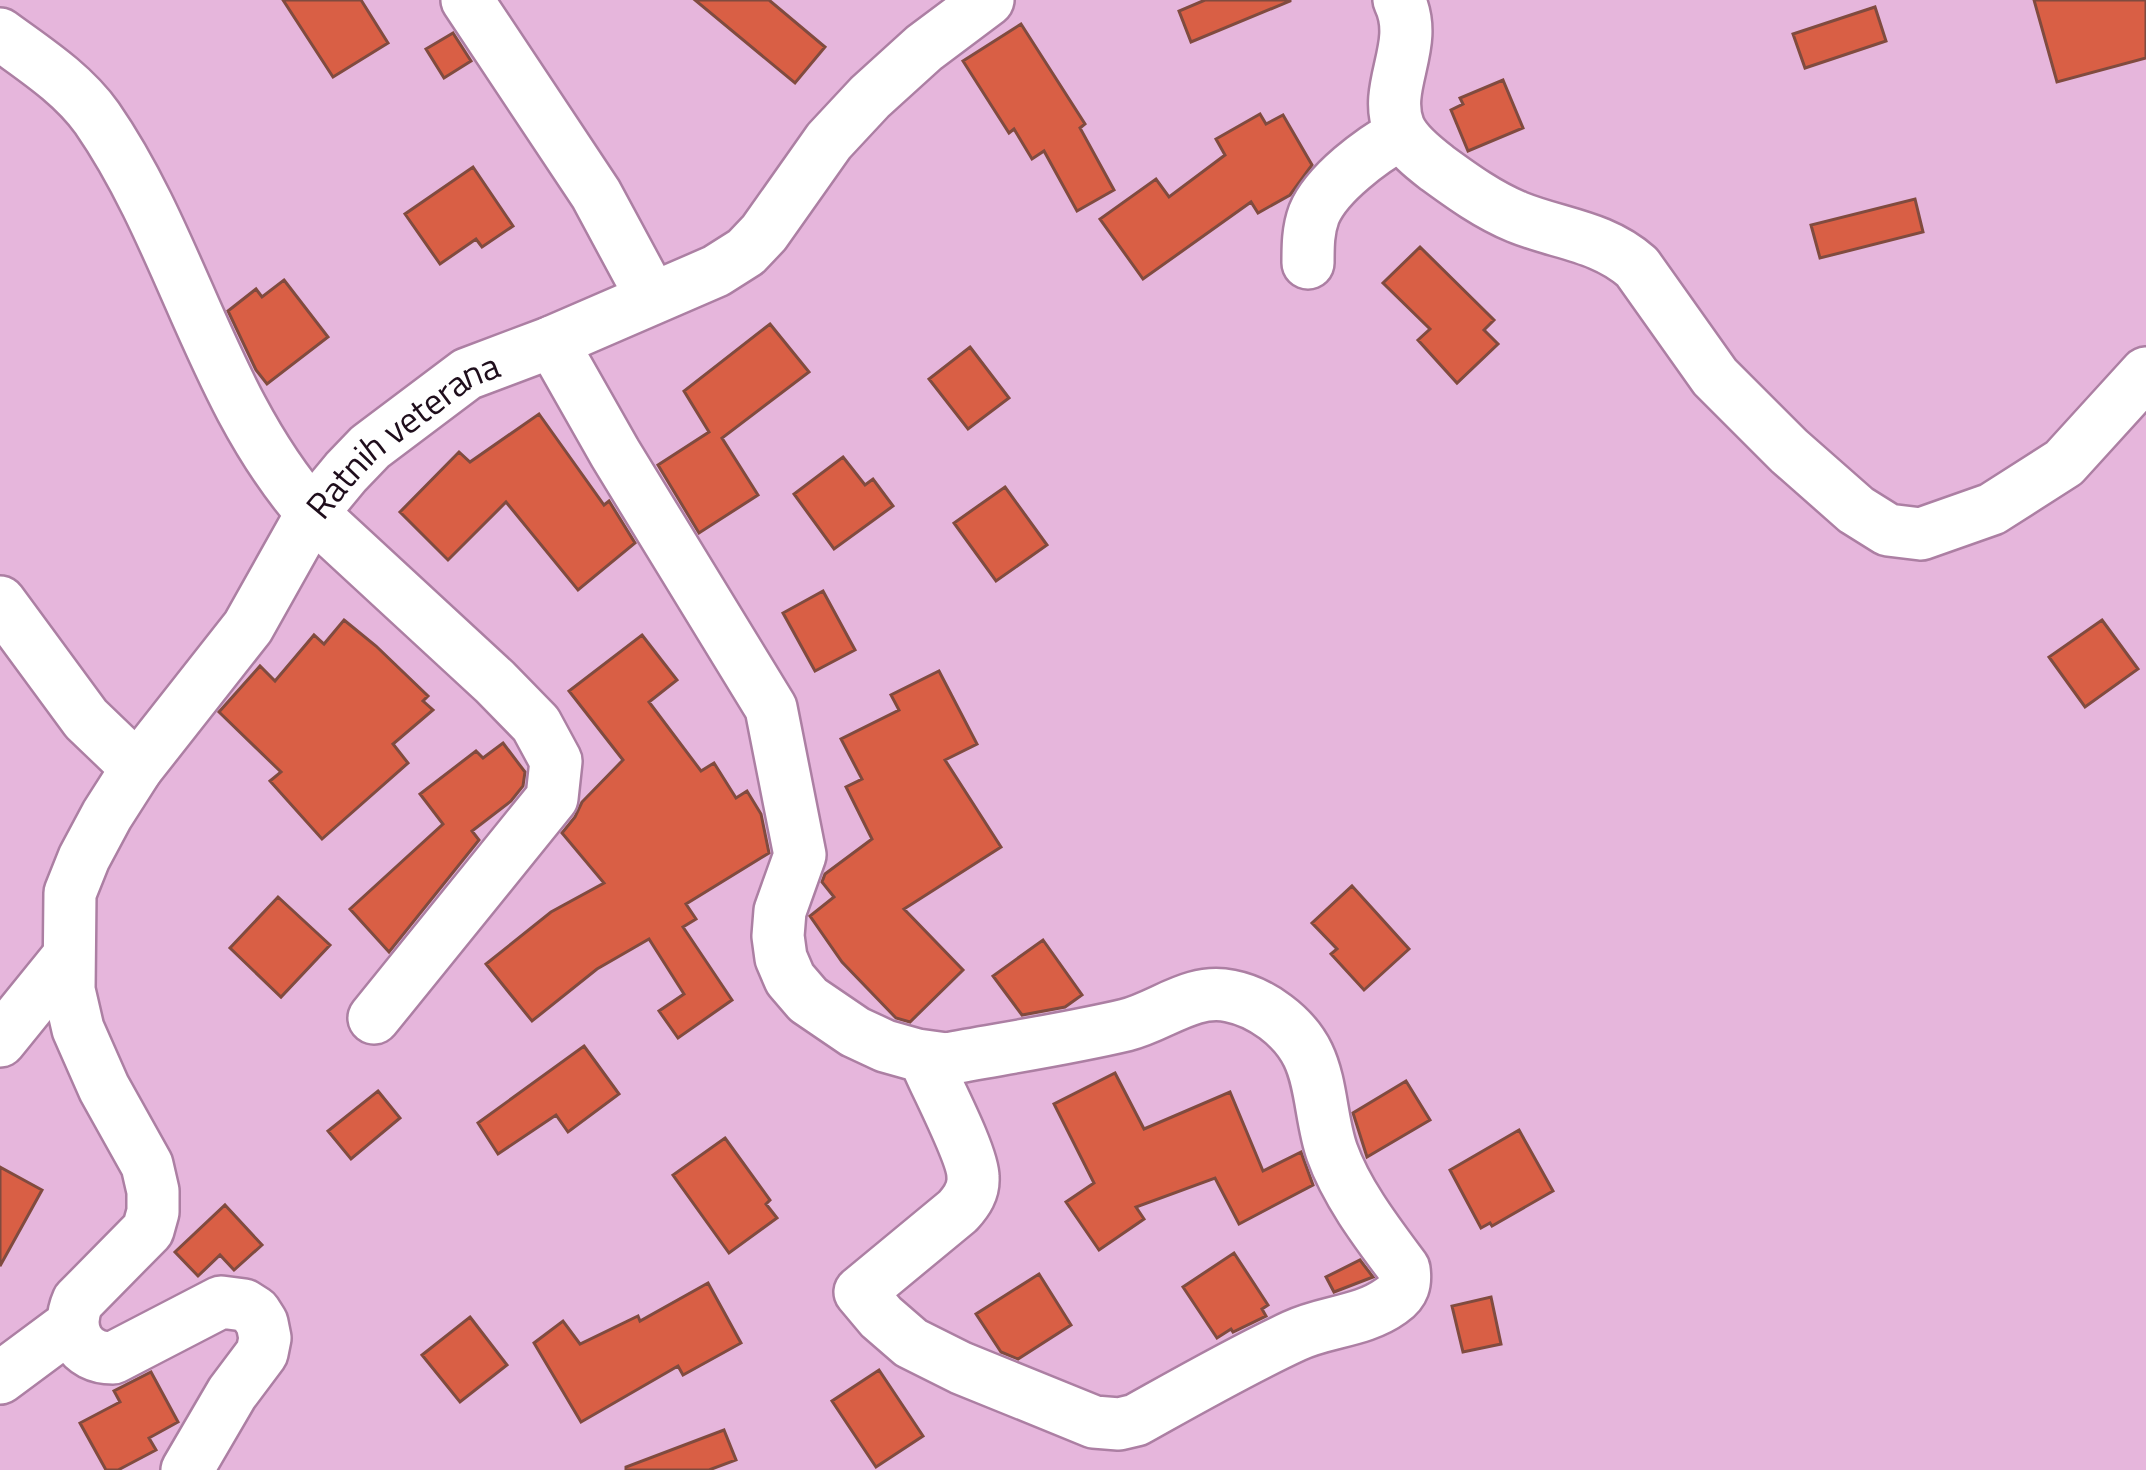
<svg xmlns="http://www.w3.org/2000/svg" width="2146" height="1470" font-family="'Titillium Web',sans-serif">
	<rect width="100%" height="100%" fill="#e6b6dc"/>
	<path fill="#d95f45" stroke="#804b3f" stroke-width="3" d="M 283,0 L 361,0 L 388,43 L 333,77 Z
		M 695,0 L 769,0 L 825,47 L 795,83 Z
		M 1205,0 L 1290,0 L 1290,1 L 1191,42 L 1179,11 Z
		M 2034,0 L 2146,0 L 2146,58 L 2057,82 Z
		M 1875,7 L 1886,41 L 1805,68 L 1793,34 Z
		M 1021,24 L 1085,124 L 1080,128 L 1114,190 L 1077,211 L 1044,151 L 1032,159 L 1014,129 L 1009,133 L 963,61 Z
		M 453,33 L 471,61 L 444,78 L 426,49 Z
		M 1503,80 L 1523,128 L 1468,151 L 1451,110 L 1463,104 L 1460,98 Z
		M 1260,114 L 1266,124 L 1283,115 L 1312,165 L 1290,195 L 1258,213 L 1251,202 L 1143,279 L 1100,219 L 1156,179 L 1169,197 L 1225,155 L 1216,139 Z
		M 473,167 L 513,226 L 482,247 L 476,239 L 440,264 L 405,214 Z
		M 1915,199 L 1923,232 L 1820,258 L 1811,225 Z
		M 1420,247 L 1494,320 L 1484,330 L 1498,344 L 1457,383 L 1418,340 L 1430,329 L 1383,283 Z
		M 284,280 L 328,337 L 267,384 L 256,370 L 228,311 L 256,289 L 262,297 Z
		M 770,324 L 809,372 L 722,438 L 758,495 L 699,533 L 658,465 L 709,432 L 684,391 Z
		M 970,347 L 1009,398 L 968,429 L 929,379 Z
		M 539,414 L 604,505 L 609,501 L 635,543 L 578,590 L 506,502 L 448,560 L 400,512 L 459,452 L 470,462 Z
		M 843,457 L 865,485 L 873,479 L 893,506 L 834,549 L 794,494 Z
		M 1005,487 L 1047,545 L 996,581 L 954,523 Z
		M 823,591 L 855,650 L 815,671 L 783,613 Z
		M 344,620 L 376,646 L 428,696 L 423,701 L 433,710 L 393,744 L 408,763 L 322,839 L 270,781 L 281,772 L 219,712 L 260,666 L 275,681 L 314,635 L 324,644 Z
		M 2102,620 L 2138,669 L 2085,707 L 2049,657 Z
		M 642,635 L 677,680 L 649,702 L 701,771 L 714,763 L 736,798 L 747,791 L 761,814 L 769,853 L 686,904 L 696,919 L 683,927 L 732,1000 L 678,1038 L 659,1011 L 684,994 L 649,939 L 597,969 L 532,1021 L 486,964 L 551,912 L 604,883 L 562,833 L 575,817 L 582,802 L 623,760 L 569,691 Z
		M 939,671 L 977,744 L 945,760 L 1001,847 L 904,909 L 963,970 L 910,1022 L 896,1018 L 842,962 L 810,916 L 834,897 L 822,882 L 825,874 L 872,839 L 846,787 L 862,779 L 841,739 L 899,710 L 891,695 Z
		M 503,743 L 525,772 L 523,786 L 511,801 L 472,831 L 479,840 L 389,952 L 350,909 L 443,824 L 420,794 L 476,751 L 483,758 Z
		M 1352,886 L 1409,949 L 1364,990 L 1331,954 L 1337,949 L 1312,923 Z
		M 278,897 L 330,945 L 281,997 L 230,948 Z
		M 1043,940 L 1082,995 L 1065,1007 L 1022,1015 L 993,976 Z
		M 584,1046 L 619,1094 L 568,1132 L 556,1115 L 498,1154 L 478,1123 Z
		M 1115,1073 L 1144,1129 L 1230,1092 L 1263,1171 L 1301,1152 L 1313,1185 L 1239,1224 L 1215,1178 L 1136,1207 L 1144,1219 L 1099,1250 L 1066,1202 L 1094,1183 L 1054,1104 Z
		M 1406,1081 L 1430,1120 L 1367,1157 L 1353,1113 Z
		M 378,1091 L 400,1118 L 351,1159 L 328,1131 Z
		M 1519,1130 L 1553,1191 L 1492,1226 L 1490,1223 L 1481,1228 L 1450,1170 Z
		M 725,1138 L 770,1200 L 766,1204 L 777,1218 L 729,1253 L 673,1175 Z
		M 0,1167 L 42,1190 L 0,1266 Z
		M 225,1205 L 262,1245 L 234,1270 L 220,1255 L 198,1276 L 175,1252 Z
		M 1234,1253 L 1268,1305 L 1262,1309 L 1266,1316 L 1233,1332 L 1231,1329 L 1217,1338 L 1183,1287 Z
		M 1360,1260 L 1373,1277 L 1334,1292 L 1326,1277 Z
		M 1039,1274 L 1071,1325 L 1018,1359 L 1001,1352 L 976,1314 Z
		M 708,1283 L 741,1343 L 683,1375 L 678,1366 L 581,1422 L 534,1343 L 563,1321 L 580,1344 L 638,1316 L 640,1321 Z
		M 1491,1297 L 1501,1344 L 1463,1352 L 1452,1306 Z
		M 470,1317 L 507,1365 L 460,1402 L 422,1355 Z
		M 879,1370 L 923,1436 L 876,1467 L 832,1401 Z
		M 151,1372 L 178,1422 L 149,1438 L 156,1450 L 118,1470 L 106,1470 L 80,1423 L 120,1402 L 114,1391 Z
		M 724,1430 L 736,1460 L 709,1470 L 626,1470 L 626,1467 Z"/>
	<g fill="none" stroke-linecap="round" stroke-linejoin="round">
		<defs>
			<g id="minor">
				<path d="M 467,0 L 596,194 L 652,298"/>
				<path d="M 1399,0 C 1421,45 1382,86 1399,128 C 1406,144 1424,158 1437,168 C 1463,187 1488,205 1517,217 C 1559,234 1602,236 1637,267 L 1715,377 L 1789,451 L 1856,510 L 1888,530 L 1921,534 L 1992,509 L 2064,463 L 2146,373"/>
				<path d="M 0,34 C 34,59 72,83 97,118 C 183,242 211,398 312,513 L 495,682 L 536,724 L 556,761 L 552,798 L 374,1018"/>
				<path d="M 1308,263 C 1308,246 1308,230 1314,214 C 1327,183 1372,150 1401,134"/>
				<path d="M 552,342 L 615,453 L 771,708 L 800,855 L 780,911 L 778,936 L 781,958 L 790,979 L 808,1000 L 855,1032 L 885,1046 L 917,1055 L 946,1059 C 1006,1048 1067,1039 1126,1025 C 1162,1016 1191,988 1230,996 C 1261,1002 1294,1026 1308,1055 C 1322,1084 1321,1121 1332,1152 C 1347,1194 1378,1234 1404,1269 C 1406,1283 1404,1292 1391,1301 C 1362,1322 1325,1321 1294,1336 C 1240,1361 1188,1391 1136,1420 L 1119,1424 L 1094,1422 L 961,1368 L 911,1343 L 881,1317 L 860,1292 L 958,1211 C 967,1201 974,1191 973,1177 C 973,1156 939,1091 929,1068 L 928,1057"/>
				<path d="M 0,602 L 86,719 L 137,768"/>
				<path d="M 0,1041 L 68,957"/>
				<path d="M 0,1378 L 62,1332 L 72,1328"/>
				<path id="s1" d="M 187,1470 L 232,1393 L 262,1353 L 265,1338 L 262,1323 L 255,1312 L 244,1305 L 221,1302 L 113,1358 C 79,1358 65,1330 78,1301 L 148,1230 L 153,1212 L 153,1191 L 147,1165 L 104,1088 L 78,1029 L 69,990 L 70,893 L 84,858 L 107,815 L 137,768 L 248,627 L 312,513 L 346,472 L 370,447 L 467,374 L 552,342 L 716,271 L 746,252 L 764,233 L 829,141 L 870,97 L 924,48 L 988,0"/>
			</g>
		</defs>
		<use href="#minor" stroke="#ac7fa3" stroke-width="56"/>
		<use href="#minor" stroke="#fff" stroke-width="51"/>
	</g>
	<g text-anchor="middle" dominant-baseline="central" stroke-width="10" stroke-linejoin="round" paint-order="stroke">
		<g font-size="36" fill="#1f0e1c" stroke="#e6b6dc">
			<text stroke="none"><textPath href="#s1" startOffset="1452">Ratnih veterana</textPath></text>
		</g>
	</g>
</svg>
